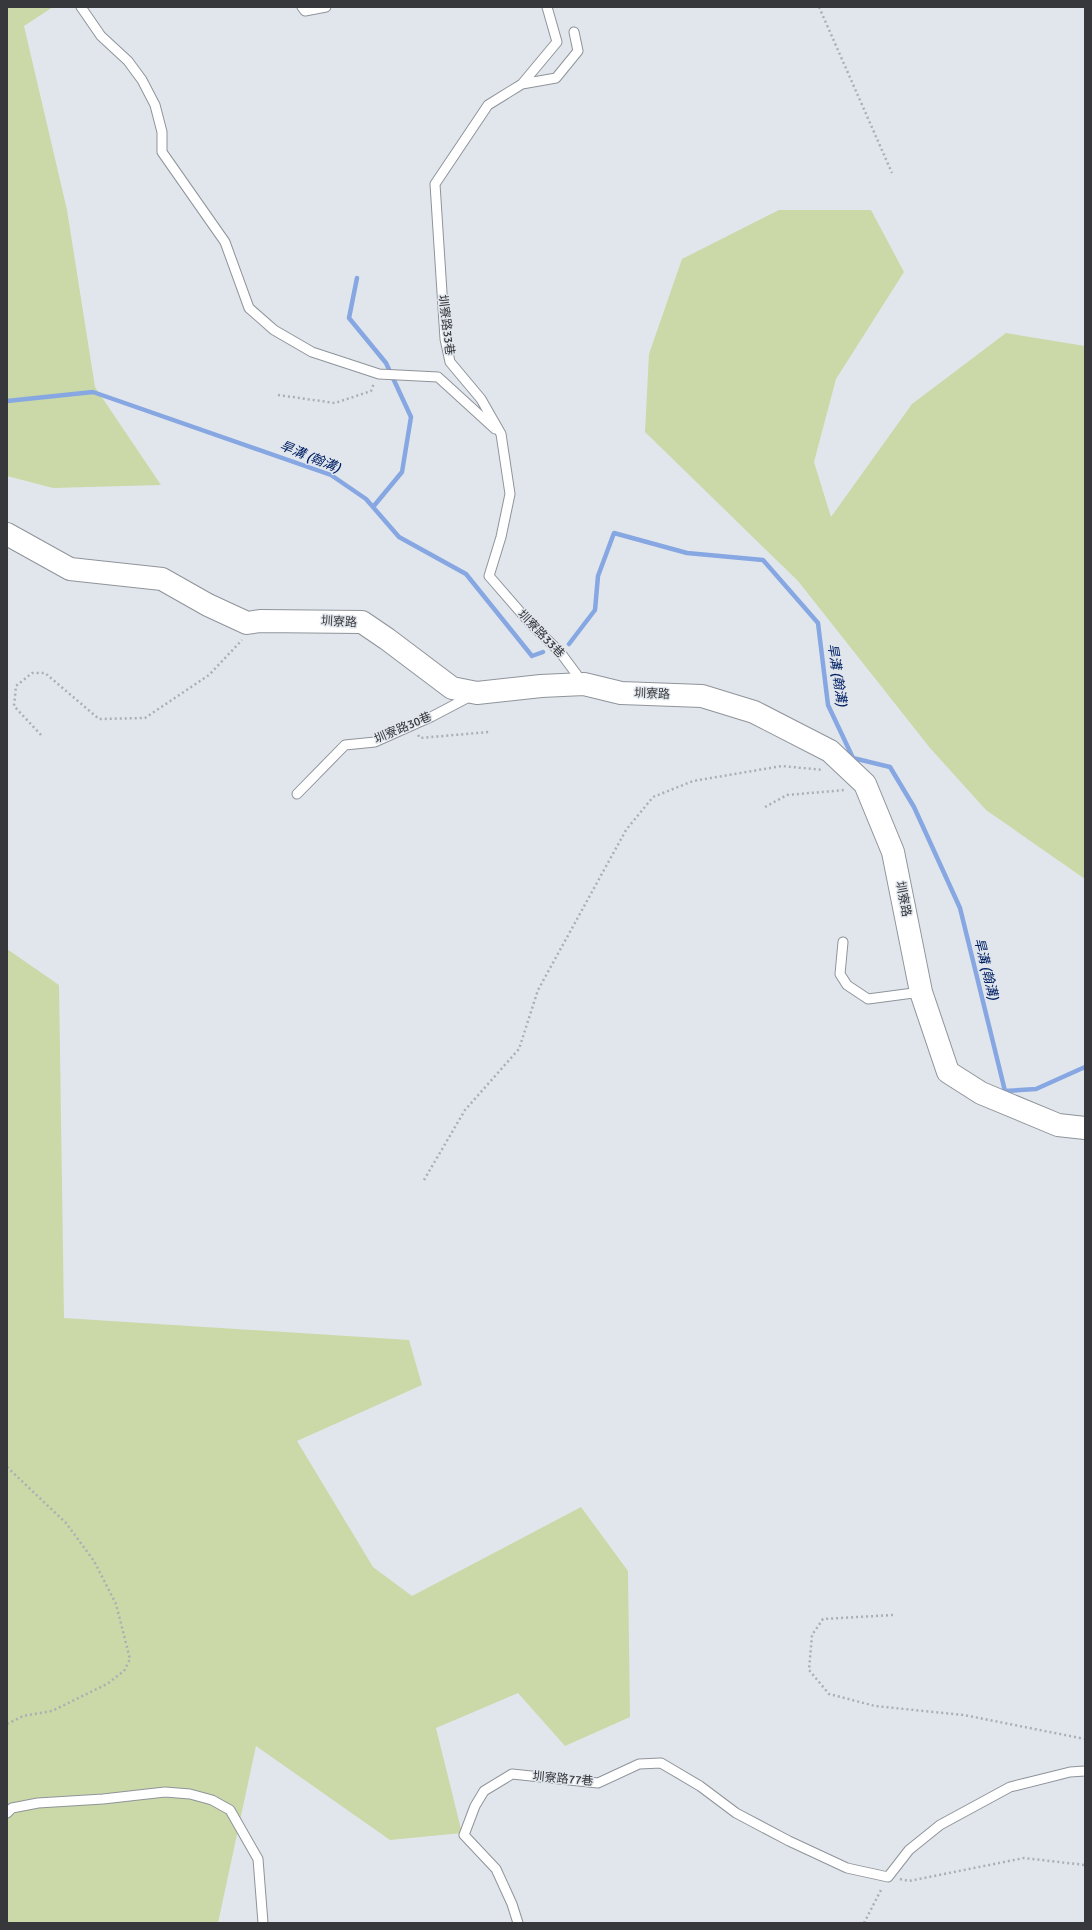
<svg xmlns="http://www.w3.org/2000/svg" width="1092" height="1930" font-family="Signika,'Noto Sans TC',sans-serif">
	<rect width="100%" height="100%" fill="#e1e6ed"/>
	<path fill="#cad9a7" d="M 7,7 L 53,7 L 24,26 L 67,210 L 95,387 L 161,485 L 53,488 L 7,476 Z
		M 779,210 L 871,210 L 904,272 L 836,379 L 814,462 L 831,517 L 912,404 L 1006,333 L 1085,346 L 1085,879 L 986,810 L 930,748 L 798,581 L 645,432 L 649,354 L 682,259 Z
		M 7,949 L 59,985 L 64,1318 L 409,1340 L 422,1385 L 297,1441 L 373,1567 L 412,1596 L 581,1507 L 628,1571 L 630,1717 L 565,1746 L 518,1693 L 436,1728 L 462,1833 L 390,1840 L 256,1746 L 218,1923 L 7,1923 Z"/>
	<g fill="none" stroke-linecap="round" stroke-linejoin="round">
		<path stroke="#86a7e2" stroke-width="4.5" d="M 357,278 L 349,318 L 386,363 L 411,417 L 402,472 L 373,507
			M 7,401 L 93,392 L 331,475 L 366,499 L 399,537 L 466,574 L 532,656 L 543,652
			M 569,644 L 595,610 L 598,576 L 614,533 L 687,553 L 763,560 L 818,623 L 828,705 L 853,758 L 890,767 L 914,807 L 960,908 L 1005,1091 L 1036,1089 L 1085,1067"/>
		<defs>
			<path id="service" d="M 81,7 L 101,36 L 128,61 L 142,80 L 155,105 L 162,132 L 162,152 L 225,242 L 249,308 L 274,330 L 312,352 L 379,374 L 438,377 L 495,429
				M 302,7 L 305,11 L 326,7
				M 547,7 L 557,42 L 522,84 L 488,105 L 435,184 L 445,339 L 450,362 L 481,399 L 501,434 L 510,494 L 501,537 L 489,576 L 529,622 L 560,652 L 583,683
				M 522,84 L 556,78 L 578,51 L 574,32
				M 297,794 L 345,745 L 375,742 L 431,717 L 471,696
				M 843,942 L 840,974 L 847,985 L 868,999 L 921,992
				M 7,1813 L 12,1808 L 38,1803 L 103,1799 L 165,1792 L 190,1794 L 212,1800 L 230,1810 L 258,1859 L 263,1923
				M 518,1923 L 512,1904 L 496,1869 L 464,1835 L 475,1806 L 484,1791 L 512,1774 L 598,1783 L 639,1764 L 661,1763 L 700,1786 L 736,1813 L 789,1841 L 847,1868 L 888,1877 L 909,1850 L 940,1825 L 1010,1787 L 1070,1772 L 1085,1771"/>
			<path id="tertiary" d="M 7,534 L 70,569 L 162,579 L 208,605 L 247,623 L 260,621 L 362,622 L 387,639 L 452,688 L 477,693 L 541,686 L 584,684 L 621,693 L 702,696 L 754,712 L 830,751 L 865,784 L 893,852 L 921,992 L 948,1072 L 981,1093 L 1058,1125 L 1085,1128"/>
		</defs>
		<use href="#service" stroke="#8f949a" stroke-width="11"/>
		<use href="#tertiary" stroke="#8f949a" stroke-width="24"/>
		<path stroke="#abafb4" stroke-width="2.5" stroke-dasharray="2 3" stroke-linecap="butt" d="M 819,7 L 892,173
			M 278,395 L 335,403 L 371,391 L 374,383
			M 41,735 L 14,706 L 16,686 L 32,673 L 45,673 L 99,719 L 145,718 L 209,675 L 242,640
			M 418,735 L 420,738 L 489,732
			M 765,807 L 787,795 L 845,790
			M 424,1180 L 465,1110 L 519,1049 L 538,990 L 626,830 L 653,797 L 693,781 L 782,766 L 823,770
			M 7,1467 L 66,1523 L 94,1561 L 116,1604 L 130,1659 L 124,1671 L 107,1684 L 52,1711 L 23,1716 L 7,1724
			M 893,1615 L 823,1619 L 812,1635 L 809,1670 L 829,1694 L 875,1706 L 964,1715 L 1085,1739
			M 900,1879 L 909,1881 L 1024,1858 L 1085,1865
			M 864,1923 L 882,1888"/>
		<use href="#service" stroke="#fff" stroke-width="9"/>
		<use href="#tertiary" stroke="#fff" stroke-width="22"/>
	</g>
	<g text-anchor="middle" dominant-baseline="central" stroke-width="3" stroke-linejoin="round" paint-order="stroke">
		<g font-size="12" fill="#36383b" stroke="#e1e6ed">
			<text transform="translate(446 325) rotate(83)">圳寮路33巷</text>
			<text transform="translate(339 622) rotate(3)">圳寮路</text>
			<text transform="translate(541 634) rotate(46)">圳寮路33巷</text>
			<text transform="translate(652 694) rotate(2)">圳寮路</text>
			<text transform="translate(403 728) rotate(-23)">圳寮路30巷</text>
			<text transform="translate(903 899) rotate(79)">圳寮路</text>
			<text transform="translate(563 1779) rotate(5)">圳寮路77巷</text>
		</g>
		<g font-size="13" font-style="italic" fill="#022165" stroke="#e1e6ed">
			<text transform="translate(310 457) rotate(22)">旱溝 (翰溝)</text>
			<text transform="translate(837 675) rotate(81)">旱溝 (翰溝)</text>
			<text transform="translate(986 969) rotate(76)">旱溝 (翰溝)</text>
		</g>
	</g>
	<rect width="1092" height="1930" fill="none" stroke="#36383b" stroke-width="16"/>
</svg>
